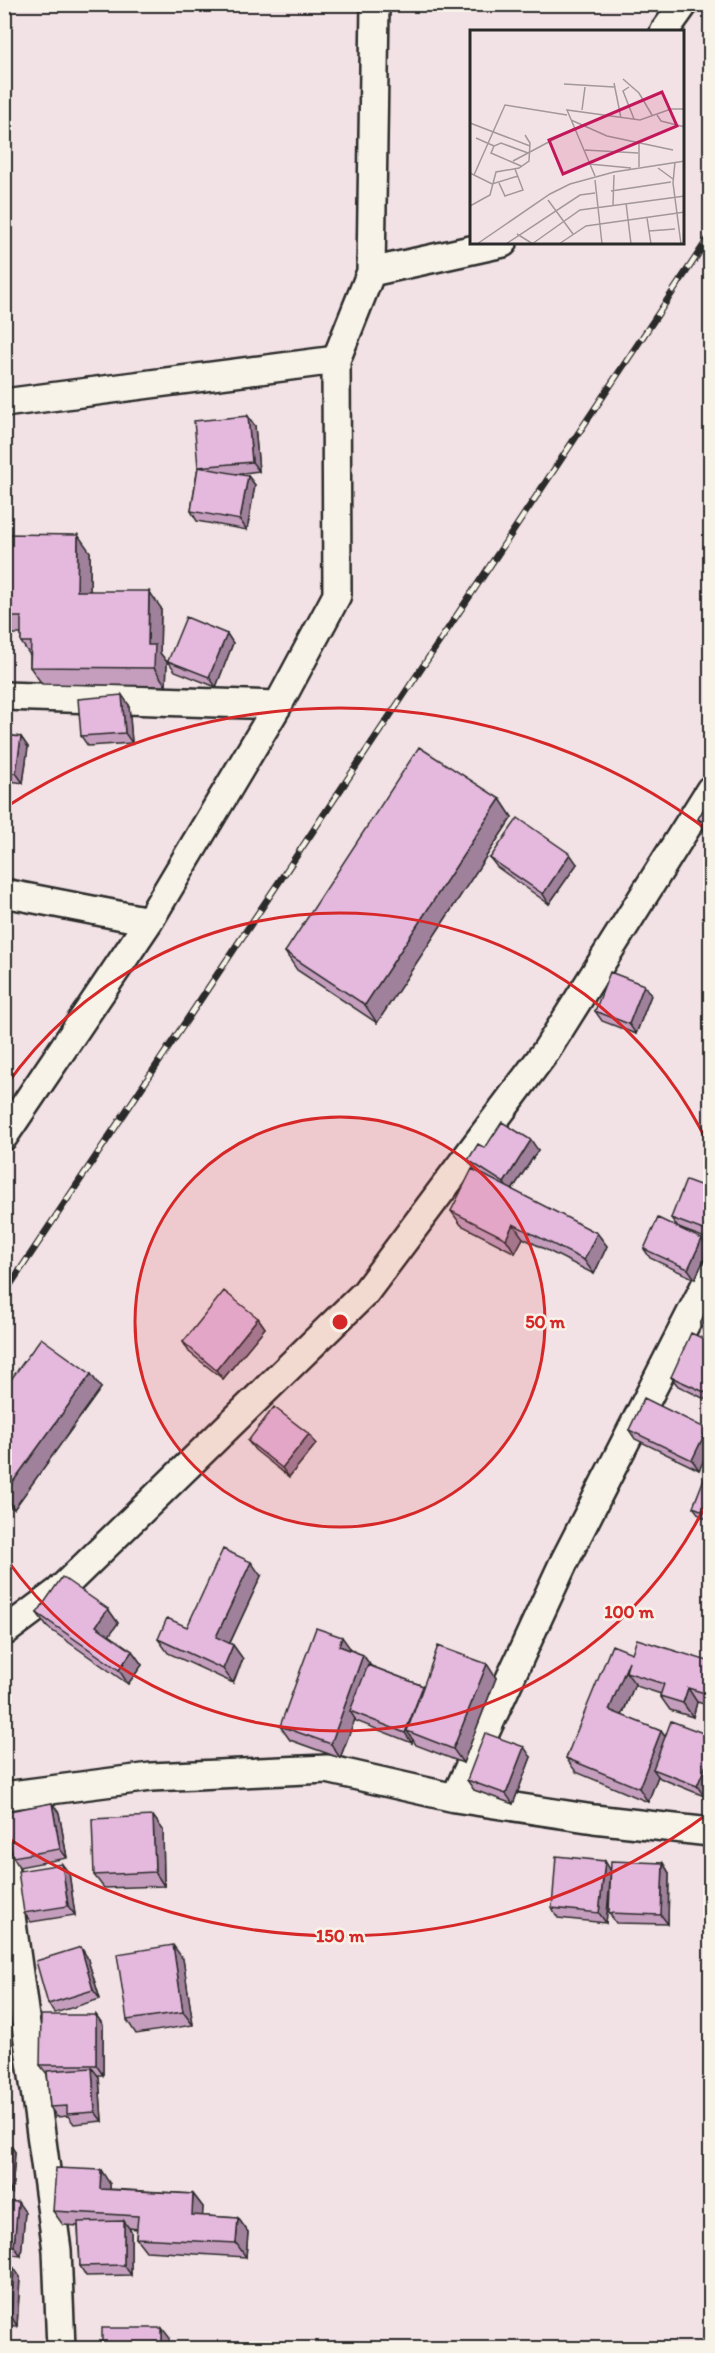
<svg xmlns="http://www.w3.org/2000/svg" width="715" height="2353" font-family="Itim,sans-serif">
	<rect width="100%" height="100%" fill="#f2e1e5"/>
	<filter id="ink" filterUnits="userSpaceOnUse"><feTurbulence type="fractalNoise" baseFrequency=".0167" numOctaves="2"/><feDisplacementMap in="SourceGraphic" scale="12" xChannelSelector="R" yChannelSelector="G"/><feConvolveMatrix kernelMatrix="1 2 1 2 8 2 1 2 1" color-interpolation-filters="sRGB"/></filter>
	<g filter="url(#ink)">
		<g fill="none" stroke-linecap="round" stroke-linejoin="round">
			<defs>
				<path id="minor" d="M 664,32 L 684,4
					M 371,272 L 503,243
					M 4,403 L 336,360
					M 4,696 L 278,705
					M 4,893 L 149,921
					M 4,1136 L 149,921 L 278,705 L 337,595 L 336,360 L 371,272 L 375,4
					M 4,1632 L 59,1591 L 365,1293 L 546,1051 L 710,790
					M 4,1796 L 151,1777 L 327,1769 L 455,1798 L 594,1819 L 710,1832
					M 455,1798 L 562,1566 L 710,1276
					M 4,1865 L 57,2250 L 61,2348"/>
			</defs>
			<use href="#minor" stroke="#2b2b2b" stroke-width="32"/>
			<use href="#minor" stroke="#f7f3e8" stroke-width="27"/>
			<defs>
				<path id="rail" d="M 4,1294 L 710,236"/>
			</defs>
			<use href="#rail" stroke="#2b2b2b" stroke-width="7"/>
			<use href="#rail" stroke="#f7f3e8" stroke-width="4.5" stroke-dasharray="14" stroke-linecap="butt"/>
		</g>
		<path fill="#c59ebe" stroke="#2b2b2b" stroke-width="1.5" d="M 255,426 L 259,471 L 236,474 L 248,476 L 255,485 L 247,530 L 197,521 L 191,511 L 198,467 Z
			M 4,534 L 90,552 L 90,591 L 161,608 L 160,653 L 167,662 L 166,686 L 42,684 L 30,667 L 30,655 L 21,642 L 21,634 L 4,634 Z
			M 227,634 L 233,643 L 216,687 L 175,671 L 168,661 Z
			M 129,705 L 132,743 L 88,746 L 81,736 Z
			M 4,735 L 21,737 L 28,747 L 23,783 L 4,780 Z
			M 711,796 L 711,832 L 704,829 L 698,819 Z
			M 500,799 L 512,817 L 377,1023 L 297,970 L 285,952 Z
			M 490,858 L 577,864 L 549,904 L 497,867 Z
			M 651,995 L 636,1034 L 602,1021 L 595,1011 Z
			M 485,1148 L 538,1150 L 512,1190 L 597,1233 L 607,1246 L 594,1274 L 523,1238 L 515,1253 L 461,1225 L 451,1211 L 479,1173 L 475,1170 L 468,1160 Z
			M 711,1189 L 711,1240 L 678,1228 L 671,1218 Z
			M 644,1249 L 709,1249 L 695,1279 L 650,1258 Z
			M 711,1297 L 711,1337 L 706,1335 L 700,1325 Z
			M 258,1318 L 265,1328 L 223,1379 L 189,1352 L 183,1342 Z
			M 711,1342 L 711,1402 L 678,1386 L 671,1377 Z
			M 101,1388 L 14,1509 L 4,1503 L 4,1389 Z
			M 707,1429 L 711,1433 L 711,1446 L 699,1470 L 635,1439 L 629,1430 Z
			M 309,1434 L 316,1444 L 289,1477 L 255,1450 L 248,1441 Z
			M 711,1464 L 711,1521 L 700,1516 L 693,1507 Z
			M 261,1576 L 230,1643 L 233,1645 L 243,1659 L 233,1683 L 168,1653 L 158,1639 L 187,1627 Z
			M 108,1609 L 118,1623 L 109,1635 L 132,1651 L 142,1665 L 128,1684 L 47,1627 L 37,1613 Z
			M 351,1650 L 363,1655 L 371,1666 L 423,1686 L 496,1678 L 463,1763 L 416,1745 L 413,1740 L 412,1743 L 356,1721 L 355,1719 L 340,1758 L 290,1740 L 280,1726 Z
			M 632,1653 L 711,1662 L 711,1706 L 697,1702 L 693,1717 L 670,1710 L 660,1696 L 661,1694 L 636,1686 L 635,1684 L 622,1716 L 661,1731 L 665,1737 L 711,1736 L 711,1780 L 704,1796 L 660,1778 L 658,1776 L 648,1802 L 576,1772 L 566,1758 Z
			M 531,1757 L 513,1804 L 474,1790 L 467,1780 Z
			M 59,1813 L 67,1858 L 19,1867 L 13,1857 Z
			M 153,1816 L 163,1830 L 164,1886 L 104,1888 L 94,1875 Z
			M 663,1863 L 669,1873 L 668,1924 L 616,1923 L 609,1913 L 610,1883 L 606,1923 L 558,1918 L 552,1908 L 611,1870 Z
			M 69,1873 L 75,1915 L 31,1922 L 24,1913 Z
			M 87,1957 L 100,1999 L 55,2013 L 48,2004 Z
			M 183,1959 L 193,2025 L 136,2034 L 127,2020 Z
			M 96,2015 L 103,2025 L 103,2075 L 97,2075 L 99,2077 L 102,2121 L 74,2124 L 68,2116 L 57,2117 L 50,2107 L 47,2074 L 40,2065 Z
			M 4,2142 L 8,2142 L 15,2152 L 12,2193 L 4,2193 Z
			M 110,2184 L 110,2189 L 193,2194 L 203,2207 L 202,2216 L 238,2218 L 248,2232 L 246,2257 L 146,2251 L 136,2238 L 137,2229 L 129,2228 L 131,2231 L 131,2275 L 86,2276 L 80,2266 L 78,2226 L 63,2225 L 53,2211 Z
			M 4,2201 L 25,2212 L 21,2256 L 4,2254 Z
			M 4,2267 L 20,2277 L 17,2326 L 4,2325 Z"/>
		<path fill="#a0819b" stroke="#2b2b2b" stroke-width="1.5" d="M 248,416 L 255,426 L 259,471 L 252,462 Z
			M 248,476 L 255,485 L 247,530 L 240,520 Z
			M 78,535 L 90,552 L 90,608 L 77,591 Z
			M 149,591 L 161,608 L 160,653 L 167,662 L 166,686 L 154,668 L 148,645 Z
			M 227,634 L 233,643 L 216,687 L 209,677 Z
			M 122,695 L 129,705 L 132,743 L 125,733 Z
			M 21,737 L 28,747 L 23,783 L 16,773 Z
			M 500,799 L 512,817 L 377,1023 L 365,1005 Z
			M 570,854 L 577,864 L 549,904 L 543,894 Z
			M 644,985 L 651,995 L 636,1034 L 629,1024 Z
			M 531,1140 L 538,1150 L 510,1193 L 504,1183 Z
			M 513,1224 L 523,1238 L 515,1253 L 506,1239 Z
			M 597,1233 L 607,1246 L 594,1274 L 584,1260 Z
			M 702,1239 L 709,1249 L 695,1279 L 688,1269 Z
			M 258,1318 L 265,1328 L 223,1379 L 216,1370 Z
			M 91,1374 L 101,1388 L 14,1509 L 4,1496 L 4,1494 Z
			M 707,1429 L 711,1433 L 711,1446 L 699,1470 L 692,1460 Z
			M 309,1434 L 316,1444 L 289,1477 L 282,1468 Z
			M 251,1562 L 261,1576 L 226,1651 L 216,1637 Z
			M 108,1609 L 118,1623 L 106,1640 L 96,1626 Z
			M 342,1637 L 352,1651 L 339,1646 Z
			M 233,1645 L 243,1659 L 233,1683 L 223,1669 Z
			M 132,1651 L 142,1665 L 128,1684 L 119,1670 Z
			M 363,1655 L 373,1669 L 350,1711 L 355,1719 L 340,1758 L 331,1744 Z
			M 629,1661 L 626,1672 L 635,1684 L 618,1724 L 609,1710 Z
			M 487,1664 L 496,1678 L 463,1763 L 453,1749 Z
			M 424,1687 L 407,1731 L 413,1740 L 412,1743 L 405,1733 Z
			M 688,1688 L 697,1702 L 693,1717 L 683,1703 Z
			M 661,1731 L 671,1745 L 653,1769 L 658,1776 L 648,1802 L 639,1788 Z
			M 524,1747 L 531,1757 L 513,1804 L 506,1794 Z
			M 711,1753 L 711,1780 L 704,1796 L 697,1786 Z
			M 52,1803 L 59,1813 L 67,1858 L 60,1849 Z
			M 153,1816 L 163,1830 L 164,1886 L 155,1872 Z
			M 605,1861 L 611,1871 L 606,1923 L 599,1913 Z
			M 663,1863 L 669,1873 L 668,1924 L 661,1915 Z
			M 62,1864 L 69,1873 L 75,1915 L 68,1906 Z
			M 173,1945 L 183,1959 L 193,2025 L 183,2012 Z
			M 81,1947 L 87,1957 L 100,1999 L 93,1990 Z
			M 96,2015 L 103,2025 L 103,2075 L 96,2065 Z
			M 92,2068 L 99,2077 L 102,2121 L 95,2112 Z
			M 8,2142 L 15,2152 L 12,2193 L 6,2183 Z
			M 101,2170 L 110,2184 L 110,2202 L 100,2189 Z
			M 193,2194 L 203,2207 L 202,2229 L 192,2215 Z
			M 18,2202 L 25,2212 L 21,2256 L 14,2246 Z
			M 238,2218 L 248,2232 L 246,2257 L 236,2243 Z
			M 124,2221 L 131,2231 L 131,2275 L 124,2265 Z
			M 14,2268 L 20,2277 L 17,2326 L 11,2316 Z
			M 162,2328 L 169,2337 L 169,2349 L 162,2349 Z"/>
		<path fill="#e5b8dd" stroke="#2b2b2b" stroke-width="1.5" d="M 248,416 L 252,462 L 198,467 L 248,476 L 240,520 L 191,511 L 198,467 L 194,421 Z
			M 4,534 L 78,535 L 77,591 L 149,591 L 148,645 L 155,645 L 154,668 L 30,667 L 31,642 L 21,642 L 21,617 L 4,617 Z
			M 186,617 L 227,634 L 209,677 L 168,661 Z
			M 122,695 L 125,733 L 81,736 L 78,699 Z
			M 4,735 L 21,737 L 16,773 L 4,772 Z
			M 419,747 L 500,799 L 365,1005 L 285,952 Z
			M 711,796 L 711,826 L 698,819 Z
			M 518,818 L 570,854 L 543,894 L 490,858 Z
			M 610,972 L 644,985 L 629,1024 L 595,1011 Z
			M 502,1122 L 531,1140 L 504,1183 L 468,1160 L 478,1144 L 485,1148 Z
			M 472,1169 L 597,1233 L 584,1260 L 513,1224 L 506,1239 L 451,1211 Z
			M 686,1180 L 711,1189 L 711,1233 L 671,1218 Z
			M 658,1218 L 702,1239 L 688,1269 L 644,1249 Z
			M 224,1291 L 258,1318 L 216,1370 L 183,1342 Z
			M 711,1297 L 711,1330 L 700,1325 Z
			M 691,1333 L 711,1342 L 711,1395 L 671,1377 Z
			M 41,1338 L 91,1374 L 4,1494 L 4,1389 Z
			M 644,1398 L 707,1429 L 692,1460 L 629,1430 Z
			M 274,1407 L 309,1434 L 282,1468 L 248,1441 Z
			M 710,1463 L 711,1464 L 711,1514 L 693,1507 Z
			M 223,1549 L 251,1562 L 216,1637 L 233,1645 L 223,1669 L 158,1639 L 167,1618 L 187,1627 Z
			M 62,1577 L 108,1609 L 96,1626 L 132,1651 L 119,1670 L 37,1613 Z
			M 316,1628 L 342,1637 L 339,1646 L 363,1655 L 331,1744 L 280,1726 Z
			M 637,1639 L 711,1662 L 711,1695 L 688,1688 L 683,1703 L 660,1696 L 664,1684 L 626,1672 L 629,1661 L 609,1710 L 661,1731 L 639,1788 L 566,1758 L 612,1645 L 632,1653 Z
			M 438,1646 L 487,1664 L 453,1749 L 407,1731 Z
			M 368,1665 L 423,1686 L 405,1733 L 350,1711 Z
			M 671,1721 L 711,1736 L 711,1753 L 697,1786 L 653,1769 Z
			M 485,1733 L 524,1747 L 506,1794 L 467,1780 Z
			M 52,1803 L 60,1849 L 13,1857 L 4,1812 Z
			M 153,1816 L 155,1872 L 94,1875 L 92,1819 Z
			M 556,1856 L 605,1861 L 599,1913 L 552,1908 Z
			M 611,1861 L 663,1863 L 661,1915 L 609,1913 Z
			M 62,1864 L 68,1906 L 24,1913 L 18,1871 Z
			M 173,1945 L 183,2012 L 127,2020 L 117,1954 Z
			M 81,1947 L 93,1990 L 48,2004 L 36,1961 Z
			M 41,2015 L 96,2015 L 96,2065 L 40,2065 Z
			M 92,2068 L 95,2112 L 67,2114 L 67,2106 L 50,2107 L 47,2071 Z
			M 4,2142 L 8,2142 L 6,2183 L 4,2183 Z
			M 56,2168 L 101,2170 L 100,2189 L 193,2194 L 192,2215 L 238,2218 L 236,2243 L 136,2238 L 138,2216 L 53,2211 Z
			M 4,2201 L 18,2202 L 14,2246 L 4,2245 Z
			M 124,2221 L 124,2265 L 80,2266 L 78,2222 Z
			M 4,2267 L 14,2268 L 11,2316 L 4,2315 Z
			M 102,2328 L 162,2328 L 162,2349 L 102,2349 Z"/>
	</g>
	<circle cx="340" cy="1322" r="205" fill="#d62828" fill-opacity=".12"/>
	<g fill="none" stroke="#d62828" stroke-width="3">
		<circle cx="340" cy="1322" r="205"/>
		<path d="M709 1498A409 409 0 0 1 5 1557M5 1087A409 409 0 0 1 709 1146"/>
		<path d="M710 1812A614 614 0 0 1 6 1837M6 807A614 614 0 0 1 710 832"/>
	</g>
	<g transform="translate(470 30)">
		<rect width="214" height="214" fill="#f2e1e5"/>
		<path fill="none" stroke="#a2989b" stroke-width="1.5" d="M 153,49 L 169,63 L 182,85M 144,53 L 151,88M 94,54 L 144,57M 159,57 L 153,61 L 164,89M 112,80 L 115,57M 187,85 L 191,91 L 215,97M 101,90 L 137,106 L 203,120M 0,93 L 60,116M 6,108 L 24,116M 115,120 L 168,123M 43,131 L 105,98M 205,132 L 203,153 L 211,214M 119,134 L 161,138M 51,136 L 21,123 L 24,116 L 31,113 L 58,123M 169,137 L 169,112M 188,138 L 203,149M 0,143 L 22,154 L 48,146M 4,145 L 35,75 L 97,85M 125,146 L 97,80 L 170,90 L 201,79 L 215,79M 125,150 L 132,214M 29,153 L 35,166 L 53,160 L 45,139M 141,161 L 201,152M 78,170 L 103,204M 156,173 L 161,214M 143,175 L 144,145M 0,176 L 20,165 L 26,142 L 49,138 L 59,131 L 60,113 L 55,105M 177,188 L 181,214M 179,201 L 205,199M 47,204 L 63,214M 7,214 L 80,164 L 100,154 L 144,142 L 215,131M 36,214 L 110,165 L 125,163M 62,214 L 110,180 L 215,166M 89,214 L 116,196 L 215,182"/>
		<path fill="#c2185b" fill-opacity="0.15" stroke="#c2185b" stroke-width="3" d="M 192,62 L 207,96 L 93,144 L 79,110 Z"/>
		<rect width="214" height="214" fill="none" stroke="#2b2b2b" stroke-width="3"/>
	</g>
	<circle cx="340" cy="1322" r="9" fill="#d62828" stroke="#f7f3e8" stroke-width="3"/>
	<g font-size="18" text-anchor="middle" font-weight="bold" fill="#d62828" stroke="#f7f3e8" stroke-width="5" stroke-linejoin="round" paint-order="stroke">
		<text x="545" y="1328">50 m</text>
		<text x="629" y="1618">100 m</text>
		<text x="340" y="1942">150 m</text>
	</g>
	<rect width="715" height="2353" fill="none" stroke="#f7f3e8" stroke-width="24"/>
	<rect x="12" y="12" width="691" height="2329" fill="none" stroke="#2b2b2b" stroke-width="2" filter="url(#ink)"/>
</svg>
